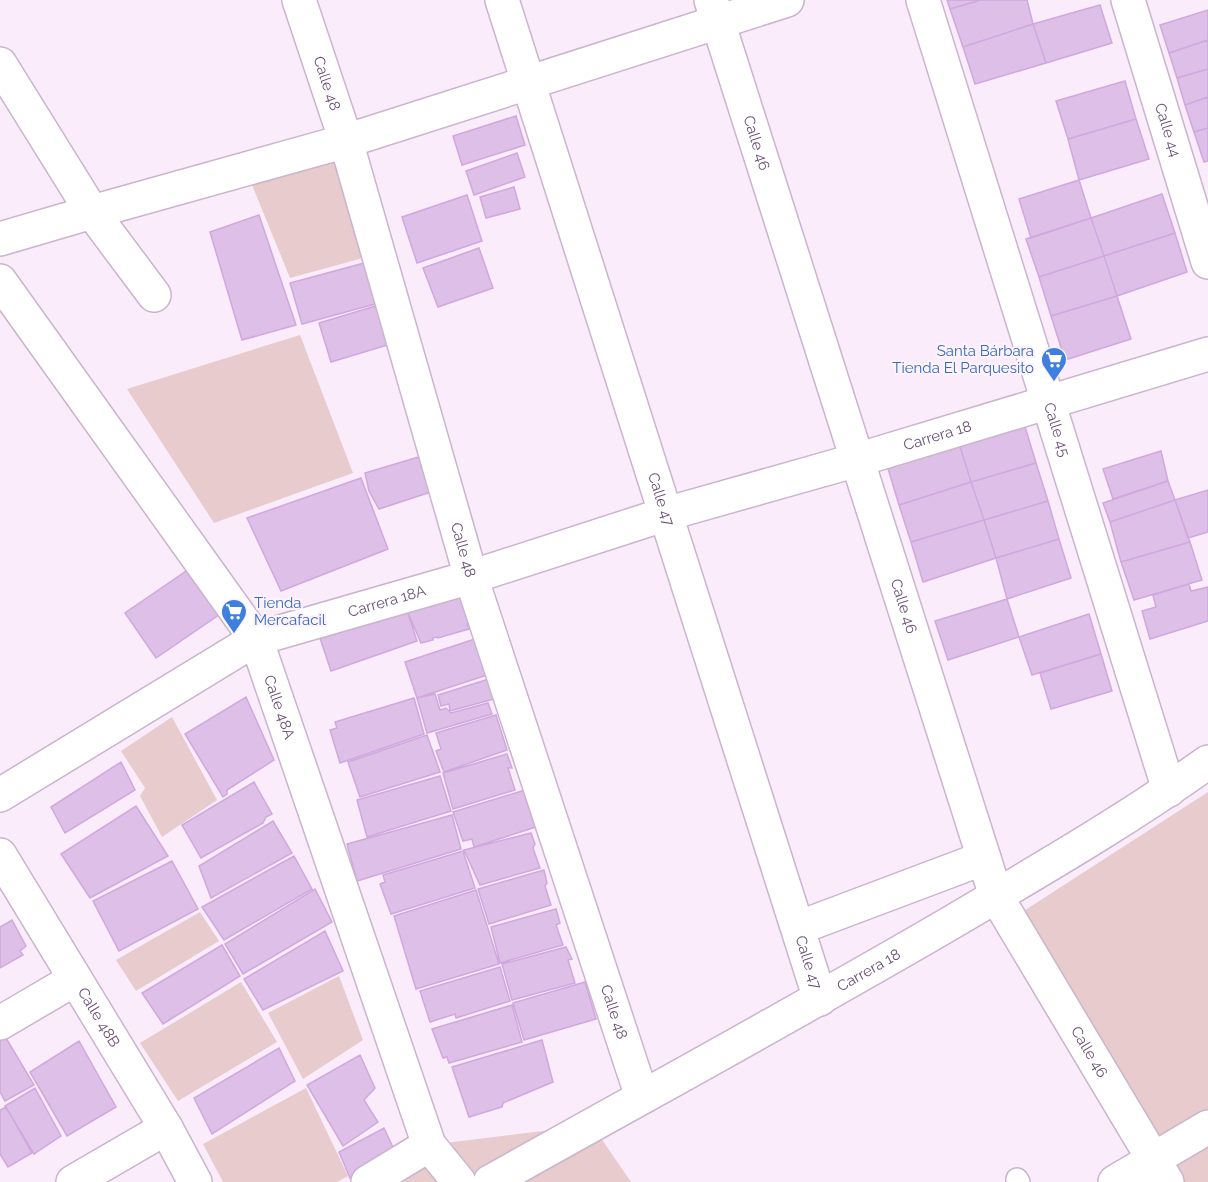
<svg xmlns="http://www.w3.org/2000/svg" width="1208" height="1182" font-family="Raleway,sans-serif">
	<rect width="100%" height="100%" fill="#faecfb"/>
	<path fill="#e8cbcc" d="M 333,149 L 363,258 L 290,278 L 248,175 Z
		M 300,335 L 353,473 L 214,523 L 127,389 Z
		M 172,717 L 217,800 L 162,837 L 140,796 L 145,788 L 121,751 Z
		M 1208,792 L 1208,1182 L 1167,1182 L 1010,920 Z
		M 200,912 L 219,941 L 136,991 L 116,960 Z
		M 339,976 L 363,1040 L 303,1079 L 268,1013 Z
		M 241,982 L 277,1042 L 178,1101 L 140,1043 Z
		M 306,1088 L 348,1176 L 337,1182 L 223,1182 L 203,1144 Z
		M 592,1125 L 631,1182 L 368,1182 L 429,1145 Z"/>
	<path fill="#ddbfe7" stroke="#d0a8df" stroke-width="1.5" d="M 947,0 L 981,0 L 950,9 Z
		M 981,0 L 1027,0 L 1033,24 L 963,47 L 950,9 Z
		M 1100,5 L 1112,43 L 1046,63 L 1033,24 Z
		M 1208,10 L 1208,40 L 1169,53 L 1160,25 Z
		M 1033,24 L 1046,63 L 975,84 L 963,47 Z
		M 1208,40 L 1208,69 L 1177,78 L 1169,53 Z
		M 1208,69 L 1208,97 L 1185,105 L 1177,78 Z
		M 1125,81 L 1136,119 L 1068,139 L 1056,101 Z
		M 1208,97 L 1208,128 L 1194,132 L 1185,105 Z
		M 516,116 L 525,145 L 462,165 L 453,136 Z
		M 1136,119 L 1149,159 L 1079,180 L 1068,139 Z
		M 1208,128 L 1208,161 L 1204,162 L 1194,132 Z
		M 517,153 L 525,177 L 474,195 L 466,171 Z
		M 1079,180 L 1091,218 L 1031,238 L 1019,199 Z
		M 514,187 L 520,209 L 486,218 L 480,197 Z
		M 1162,194 L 1175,233 L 1104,256 L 1091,218 Z
		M 467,195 L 482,241 L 417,263 L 402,217 Z
		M 259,215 L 296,325 L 242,340 L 210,232 Z
		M 1091,218 L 1104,256 L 1039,277 L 1026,239 Z
		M 1175,233 L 1187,272 L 1117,296 L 1104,256 Z
		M 479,248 L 493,288 L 438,307 L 423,268 Z
		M 1104,256 L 1117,296 L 1051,316 L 1039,277 Z
		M 368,262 L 379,303 L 302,324 L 290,283 Z
		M 1117,296 L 1131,339 L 1065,360 L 1051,316 Z
		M 382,304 L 394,343 L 331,362 L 319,323 Z
		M 1023,420 L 1036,463 L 971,482 L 958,440 Z
		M 958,440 L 971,482 L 899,505 L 886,462 Z
		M 1161,451 L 1168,481 L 1113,499 L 1103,469 Z
		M 432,453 L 443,488 L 379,509 L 369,491 L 365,473 Z
		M 1036,463 L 1048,501 L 984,520 L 971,482 Z
		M 361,478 L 388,549 L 281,591 L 247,518 Z
		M 1168,481 L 1175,500 L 1110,522 L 1103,503 Z
		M 971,482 L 984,520 L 911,542 L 899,505 Z
		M 1208,490 L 1208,532 L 1188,538 L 1175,500 Z
		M 1175,500 L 1190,542 L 1121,562 L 1110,522 Z
		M 1048,501 L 1059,539 L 996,558 L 984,520 Z
		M 984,520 L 996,558 L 923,582 L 911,542 Z
		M 1059,539 L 1071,578 L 1007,599 L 996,558 Z
		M 1190,542 L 1202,580 L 1134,600 L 1121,562 Z
		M 192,567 L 223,612 L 156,658 L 125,613 Z
		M 471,584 L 483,619 L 467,624 L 469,629 L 438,638 L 437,637 L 433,638 L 433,640 L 421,643 L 405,606 Z
		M 1189,584 L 1191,591 L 1208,587 L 1208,621 L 1150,639 L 1142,611 L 1156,607 L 1153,595 Z
		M 1007,599 L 1019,637 L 948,660 L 935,621 Z
		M 404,601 L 417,641 L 331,671 L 317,629 Z
		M 1089,614 L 1101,654 L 1032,675 L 1019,637 Z
		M 478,638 L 490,674 L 417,698 L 405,662 Z
		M 1101,654 L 1112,691 L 1051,709 L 1040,673 Z
		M 489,679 L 494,699 L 450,711 L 449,704 L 441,706 L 438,695 Z
		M 435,694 L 440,710 L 446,708 L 451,713 L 488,703 L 492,714 L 427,733 L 417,698 Z
		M 246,697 L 274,760 L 227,790 L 227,794 L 223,797 L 185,734 Z
		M 414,698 L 424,734 L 340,763 L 330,730 L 337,728 L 335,722 Z
		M 496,715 L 507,750 L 444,772 L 436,751 L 441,749 L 436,733 Z
		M 427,735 L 440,772 L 360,797 L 348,762 Z
		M 507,754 L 512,768 L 508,768 L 515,790 L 453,809 L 443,773 Z
		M 121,762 L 135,790 L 65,833 L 51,807 Z
		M 440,776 L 451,811 L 367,837 L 357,800 Z
		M 254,782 L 272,814 L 266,817 L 263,823 L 201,858 L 182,825 Z
		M 525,790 L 536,827 L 474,847 L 472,839 L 463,841 L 453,812 Z
		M 136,806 L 168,856 L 90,898 L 61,854 Z
		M 452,815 L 461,849 L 357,881 L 347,844 Z
		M 273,821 L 292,853 L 211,898 L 199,866 Z
		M 531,833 L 535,844 L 533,848 L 540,868 L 480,885 L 464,850 Z
		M 463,851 L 475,888 L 391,914 L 380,884 L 385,882 L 383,875 Z
		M 294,856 L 312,889 L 224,940 L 202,907 Z
		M 172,861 L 198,909 L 119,951 L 93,901 Z
		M 544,870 L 547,883 L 545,886 L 551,905 L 489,924 L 478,889 Z
		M 315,889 L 332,922 L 243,974 L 225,944 Z
		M 476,890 L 499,964 L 416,989 L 394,916 Z
		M 556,909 L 560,923 L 556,925 L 563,945 L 500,963 L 491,927 Z
		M 12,920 L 26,946 L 20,951 L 23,955 L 0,968 L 0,927 Z
		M 325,931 L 343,971 L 263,1010 L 244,979 Z
		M 222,945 L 240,976 L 163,1024 L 142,993 Z
		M 566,947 L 572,959 L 568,960 L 575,983 L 512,1000 L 502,964 Z
		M 500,967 L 510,1001 L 456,1018 L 455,1014 L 430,1022 L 420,991 Z
		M 585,982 L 596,1019 L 524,1040 L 513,1003 Z
		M 512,1005 L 522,1042 L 449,1063 L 447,1057 L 443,1058 L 432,1029 Z
		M 0,1028 L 34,1085 L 5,1101 L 0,1092 Z
		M 542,1040 L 553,1082 L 503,1103 L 502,1107 L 469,1117 L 452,1067 Z
		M 79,1041 L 116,1107 L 67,1136 L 30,1072 Z
		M 279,1048 L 295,1081 L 212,1134 L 194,1098 Z
		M 360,1055 L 375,1088 L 364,1100 L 378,1122 L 343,1146 L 307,1085 Z
		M 35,1088 L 61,1136 L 34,1154 L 5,1106 Z
		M 6,1107 L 32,1153 L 8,1167 L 0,1154 L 0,1110 Z
		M 384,1128 L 396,1154 L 350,1178 L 339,1152 Z"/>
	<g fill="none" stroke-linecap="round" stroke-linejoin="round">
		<defs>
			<path id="lane" d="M 1017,1179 L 1019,1182"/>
			<g id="street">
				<path id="s1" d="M 299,0 L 346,141 L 471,577 L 642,1097"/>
				<path id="s2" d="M 502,0 L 820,999"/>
				<path id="s3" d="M 711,0 L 996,896 L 1167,1182"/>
				<path id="s4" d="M 923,0 L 1169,790"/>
				<path id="s5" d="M 1128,0 L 1208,262"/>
				<path d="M 0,64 L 92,212 L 154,295"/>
				<path d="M 0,239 L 92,212 L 346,141 L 787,0"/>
				<path id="s6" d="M 0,281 L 256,639 L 429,1145 L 459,1182"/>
				<path id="s7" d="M 0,795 L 256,639 L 471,577 L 666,514 L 857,460 L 1208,354"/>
				<path id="s8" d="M 0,855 L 166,1128 L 195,1182"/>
				<path d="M 798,928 L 984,858"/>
				<path d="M 0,1023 L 75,979"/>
				<path d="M 73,1182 L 166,1128"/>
				<path d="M 368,1182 L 429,1145"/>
				<path id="s9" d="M 490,1182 C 645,1095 800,1011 954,921 C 1040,870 1127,820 1208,762"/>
				<path d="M 1115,1182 L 1208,1127"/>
			</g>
		</defs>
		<use href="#lane" stroke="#cab4ce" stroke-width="24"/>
		<use href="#street" stroke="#cab4ce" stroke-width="36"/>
		<use href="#lane" stroke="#fff" stroke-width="21"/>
		<use href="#street" stroke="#fff" stroke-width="33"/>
	</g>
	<defs>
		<symbol id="supermarket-pin" viewBox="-11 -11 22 30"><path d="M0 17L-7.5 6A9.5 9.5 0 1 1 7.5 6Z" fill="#3f7fe0" stroke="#fdf2fe"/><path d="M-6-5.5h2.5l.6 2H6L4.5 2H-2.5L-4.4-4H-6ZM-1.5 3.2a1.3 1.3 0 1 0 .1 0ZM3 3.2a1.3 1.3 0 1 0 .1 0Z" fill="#fff"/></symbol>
	</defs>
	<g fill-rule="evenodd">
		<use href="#supermarket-pin" x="1039" y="345" width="30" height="40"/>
		<use href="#supermarket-pin" x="219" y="597" width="30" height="40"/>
	</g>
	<g text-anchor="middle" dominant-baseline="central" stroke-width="4.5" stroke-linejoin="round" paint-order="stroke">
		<g font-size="15" fill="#6a5074" stroke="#fdf2fe">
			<text stroke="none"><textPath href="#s1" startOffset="88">Calle 48</textPath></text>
			<text stroke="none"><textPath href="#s5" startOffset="136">Calle 44</textPath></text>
			<text stroke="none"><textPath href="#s3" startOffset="150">Calle 46</textPath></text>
			<text stroke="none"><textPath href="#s4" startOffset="450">Calle 45</textPath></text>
			<text stroke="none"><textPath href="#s7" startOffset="1011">Carrera 18</textPath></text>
			<text stroke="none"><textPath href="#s2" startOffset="524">Calle 47</textPath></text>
			<text stroke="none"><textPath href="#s1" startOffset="574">Calle 48</textPath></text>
			<text stroke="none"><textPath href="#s7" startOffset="436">Carrera 18A</textPath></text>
			<text stroke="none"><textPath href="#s3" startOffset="636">Calle 46</textPath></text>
			<text stroke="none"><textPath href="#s6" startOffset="512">Calle 48A</textPath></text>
			<text stroke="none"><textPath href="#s2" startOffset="1010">Calle 47</textPath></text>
			<text stroke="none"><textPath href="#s9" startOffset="434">Carrera 18</textPath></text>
			<text stroke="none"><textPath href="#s1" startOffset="1060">Calle 48</textPath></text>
			<text stroke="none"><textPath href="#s8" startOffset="190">Calle 48B</textPath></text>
			<text stroke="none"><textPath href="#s3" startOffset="1122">Calle 46</textPath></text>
		</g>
		<g font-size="15" fill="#366cbe" stroke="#fdf2fe" text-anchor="end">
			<text x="1034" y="351">Santa Bárbara<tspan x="1034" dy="17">Tienda El Parquesito</tspan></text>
			<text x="254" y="603" text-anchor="start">Tienda<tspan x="254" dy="17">Mercafacil</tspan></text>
		</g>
	</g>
</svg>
